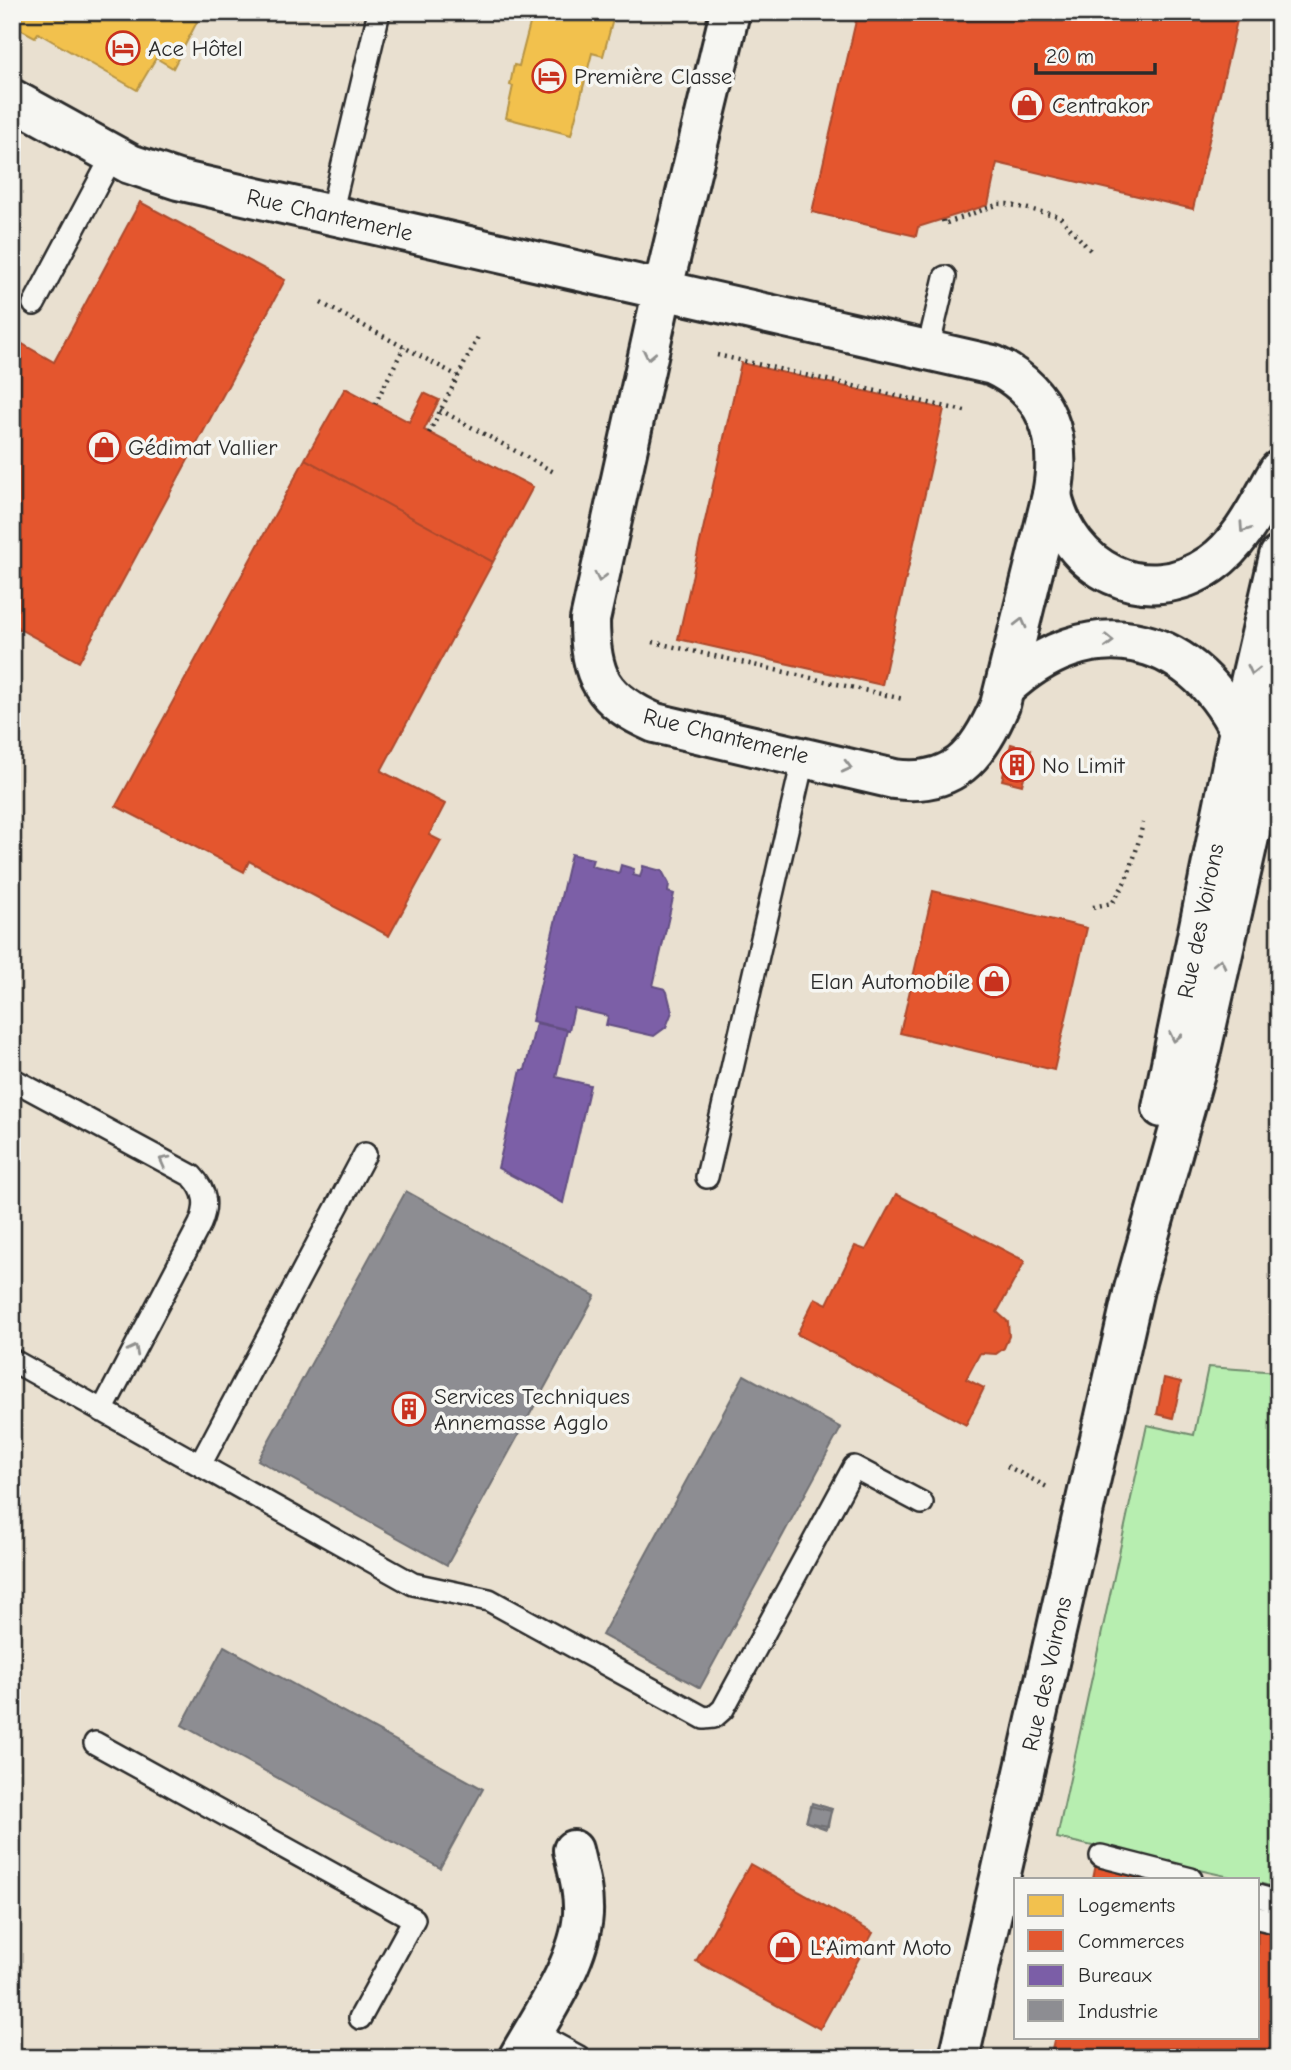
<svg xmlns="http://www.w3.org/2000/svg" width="1291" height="2070" font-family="'Comic Neue',sans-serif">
	<rect width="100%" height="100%" fill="#e9e0d0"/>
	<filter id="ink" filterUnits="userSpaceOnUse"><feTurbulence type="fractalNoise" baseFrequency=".0143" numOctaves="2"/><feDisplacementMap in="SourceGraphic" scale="14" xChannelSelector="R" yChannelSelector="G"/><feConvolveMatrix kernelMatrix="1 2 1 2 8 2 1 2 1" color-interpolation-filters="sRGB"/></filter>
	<g filter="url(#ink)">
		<path fill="#b7eeb0" stroke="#718c6e" stroke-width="2" d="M 1208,1367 L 1279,1372 L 1279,1888 L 1258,1883 L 1258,1879 L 1239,1879 L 1057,1838 L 1147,1425 L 1194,1435 Z"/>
		<path fill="#f2c14e" stroke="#b69444" stroke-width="2" d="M 12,12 L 179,12 L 197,22 L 173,68 L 156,58 L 137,90 L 38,33 L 35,37 L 12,25 Z
			M 533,12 L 615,12 L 603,56 L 592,53 L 571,135 L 506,118 L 513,86 L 510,85 L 514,65 L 519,66 Z"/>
		<path fill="#e4572e" stroke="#ac4a2d" stroke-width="2" d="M 858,12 L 1239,12 L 1193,209 L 997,163 L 988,205 L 918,227 L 916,236 L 812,212 Z
			M 140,202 L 285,280 L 79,662 L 12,625 L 12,338 L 54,362 Z
			M 741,363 L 944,409 L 882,685 L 678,639 Z
			M 345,388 L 409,422 L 424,393 L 439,400 L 424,430 L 533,487 L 493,562 L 305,459 Z
			M 305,459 L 493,562 L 381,771 L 445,804 L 429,835 L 441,841 L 389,936 L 249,861 L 244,872 L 116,806 Z
			M 1011,744 L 1031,750 L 1022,785 L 1002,780 Z
			M 933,891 L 1087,928 L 1054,1070 L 900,1033 Z
			M 896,1194 L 1025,1261 L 997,1312 L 1008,1322 L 1009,1336 L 1004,1348 L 996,1354 L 980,1353 L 966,1379 L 984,1388 L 966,1425 L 797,1334 L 815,1298 L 827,1304 L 855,1246 L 866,1250 Z
			M 1164,1378 L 1181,1382 L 1173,1418 L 1157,1414 Z
			M 750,1864 L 873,1933 L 820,2029 L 696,1961 Z
			M 1096,1864 L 1162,1879 L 1093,1879 Z
			M 1258,1926 L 1279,1931 L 1279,2058 L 1050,2058 L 1055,2037 L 1258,2037 Z"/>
		<path fill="#7b5ea7" stroke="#634f82" stroke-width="2" d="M 571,854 L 593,859 L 591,866 L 619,873 L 621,865 L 634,869 L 633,875 L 640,877 L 643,866 L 662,871 L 669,884 L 668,892 L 674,894 L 653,986 L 665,989 L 667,992 L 672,1012 L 666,1027 L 654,1036 L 606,1025 L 608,1016 L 574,1008 L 569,1030 L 532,1021 Z
			M 536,1023 L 567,1030 L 556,1077 L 590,1085 L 563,1203 L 498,1168 L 521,1070 L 525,1070 Z"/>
		<path fill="#8d8d92" stroke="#707073" stroke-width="2" d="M 406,1191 L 595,1296 L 447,1565 L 258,1460 Z
			M 744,1375 L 841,1428 L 700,1688 L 602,1635 Z
			M 224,1646 L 483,1789 L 440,1868 L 182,1725 Z
			M 812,1803 L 832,1809 L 826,1829 L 806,1822 Z
			M 810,1806 L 831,1811 L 828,1826 L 806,1822 Z"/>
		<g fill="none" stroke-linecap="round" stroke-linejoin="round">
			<defs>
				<path id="lane" d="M 331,214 L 379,12
					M 34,304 L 113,155
					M 928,349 L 945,277
					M 12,1079 L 192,1176 C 206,1191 208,1205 200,1224 L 102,1411
					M 707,1177 L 804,756
					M 12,1360 L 413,1584 L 489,1600 L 704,1718 L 714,1717 L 723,1709 L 854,1467 L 922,1503
					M 200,1465 L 365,1154
					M 95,1743 L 414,1919 L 360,2018
					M 1101,1856 L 1191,1879
					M 1258,1896 L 1279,1902
					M 1258,1918 L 1279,1923
					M 533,2032 L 579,2057"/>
				<g id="street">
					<path id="s1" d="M 12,99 L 130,164 L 178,180 L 993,365 C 1048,391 1063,437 1052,495 L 1000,705 C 978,756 953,787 894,779 L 655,723 C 602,700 590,677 590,620 L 663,288 L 730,12"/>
					<path d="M 1052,495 C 1068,570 1145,610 1211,564 C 1243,542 1260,502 1279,470"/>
					<path d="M 1005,688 C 1087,611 1189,629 1239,730"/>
					<path d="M 518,2058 C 541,2017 580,1962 583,1914 C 584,1892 578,1871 573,1850"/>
				</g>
				<g id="secondary">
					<path id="s2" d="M 1162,1108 L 1239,730 L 1279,556"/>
					<path id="s3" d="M 959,2058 L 1134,1289 L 1200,1055 L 1279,704"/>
				</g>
			</defs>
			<use href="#lane" stroke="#2b2b2b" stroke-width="26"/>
			<use href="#street" stroke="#2b2b2b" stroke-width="44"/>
			<use href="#secondary" stroke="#2b2b2b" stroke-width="44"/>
			<path stroke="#2b2b2b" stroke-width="4.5" stroke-dasharray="2 5" stroke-linecap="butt" d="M 943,220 L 944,224 L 999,204 L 1007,204 L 1059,216 L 1090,250
				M 321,303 L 458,376
				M 717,355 L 969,412
				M 375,404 L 404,347
				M 440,410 L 554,472
				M 429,433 L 479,335
				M 653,642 L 903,699
				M 1093,907 L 1112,903 C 1130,879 1136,852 1143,823
				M 1007,1466 L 1049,1488"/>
			<use href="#lane" stroke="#f6f6f2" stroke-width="21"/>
			<use href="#street" stroke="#f6f6f2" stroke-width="38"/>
			<use href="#secondary" stroke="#f6f6f2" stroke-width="38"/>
		</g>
		<defs><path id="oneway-chevron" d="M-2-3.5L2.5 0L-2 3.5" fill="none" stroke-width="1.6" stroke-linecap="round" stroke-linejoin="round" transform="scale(1.75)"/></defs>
		<g stroke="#90908e">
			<use href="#oneway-chevron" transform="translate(649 355) rotate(102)"/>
			<use href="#oneway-chevron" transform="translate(1244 528) rotate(124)"/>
			<use href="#oneway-chevron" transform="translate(600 577) rotate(103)"/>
			<use href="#oneway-chevron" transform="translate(1021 623) rotate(-76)"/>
			<use href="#oneway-chevron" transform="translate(1109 641) rotate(1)"/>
			<use href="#oneway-chevron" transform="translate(1253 670) rotate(103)"/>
			<use href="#oneway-chevron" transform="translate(847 767) rotate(14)"/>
			<use href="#oneway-chevron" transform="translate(1220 963) rotate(-77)"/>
			<use href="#oneway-chevron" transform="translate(1175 1037) rotate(102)"/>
			<use href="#oneway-chevron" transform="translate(164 1161) rotate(-152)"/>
			<use href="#oneway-chevron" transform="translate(134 1350) rotate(-62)"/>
		</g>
	</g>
	<defs>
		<symbol id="hotel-ring" viewBox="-11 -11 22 22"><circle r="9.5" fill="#f6f6f2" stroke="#c8321e" stroke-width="1.5"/><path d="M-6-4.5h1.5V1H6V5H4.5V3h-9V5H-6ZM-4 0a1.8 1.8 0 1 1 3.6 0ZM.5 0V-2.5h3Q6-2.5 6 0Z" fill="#c8321e"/></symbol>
		<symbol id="shop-ring" viewBox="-11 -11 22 22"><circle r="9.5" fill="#f6f6f2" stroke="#c8321e" stroke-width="1.5"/><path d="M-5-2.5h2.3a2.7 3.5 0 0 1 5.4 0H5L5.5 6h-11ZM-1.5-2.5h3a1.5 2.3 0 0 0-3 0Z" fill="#c8321e"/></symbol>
		<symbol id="building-ring" viewBox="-11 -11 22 22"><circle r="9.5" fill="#f6f6f2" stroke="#c8321e" stroke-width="1.5"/><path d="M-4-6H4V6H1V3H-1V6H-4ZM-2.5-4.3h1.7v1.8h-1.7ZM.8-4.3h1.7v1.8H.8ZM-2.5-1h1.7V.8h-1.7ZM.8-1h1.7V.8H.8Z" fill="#c8321e"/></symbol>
	</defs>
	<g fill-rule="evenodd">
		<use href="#hotel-ring" x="104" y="29" width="38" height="38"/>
		<use href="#hotel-ring" x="530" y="57" width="38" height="38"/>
		<use href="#shop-ring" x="1008" y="86" width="38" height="38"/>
		<use href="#shop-ring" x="85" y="428" width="38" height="38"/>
		<use href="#building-ring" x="998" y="746" width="38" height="38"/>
		<use href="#shop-ring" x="975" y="962" width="38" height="38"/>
		<use href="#building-ring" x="390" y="1390" width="38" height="38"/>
		<use href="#shop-ring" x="766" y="1928" width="38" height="38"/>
	</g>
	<g text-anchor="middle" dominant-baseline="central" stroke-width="7" stroke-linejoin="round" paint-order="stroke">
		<g font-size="23" fill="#2b2b2b" stroke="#f6f6f2" text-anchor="start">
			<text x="148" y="48">Ace Hôtel</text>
			<text x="574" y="76">Première Classe</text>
			<text x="1052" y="105">Centrakor</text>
			<text x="128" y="447">Gédimat Vallier</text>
			<text x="1042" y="765">No Limit</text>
			<text x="970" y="981" text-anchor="end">Elan Automobile</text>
			<text x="434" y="1396">Services Techniques<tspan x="434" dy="26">Annemasse Agglo</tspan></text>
			<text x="810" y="1947">L'Aimant Moto</text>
		</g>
		<g font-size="23" fill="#2b2b2b" stroke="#f6f6f2">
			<text stroke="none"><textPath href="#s1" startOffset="341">Rue Chantemerle</textPath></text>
			<text transform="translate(726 736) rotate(14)">Rue Chantemerle</text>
			<text stroke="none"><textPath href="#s2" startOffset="191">Rue des Voirons</textPath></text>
			<text stroke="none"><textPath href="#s3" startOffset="394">Rue des Voirons</textPath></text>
		</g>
	</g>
	<rect width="1291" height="2070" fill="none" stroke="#f6f6f2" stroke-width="42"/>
	<rect x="21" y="21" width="1249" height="2028" fill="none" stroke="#2b2b2b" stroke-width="2.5" filter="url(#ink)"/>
	<rect x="1014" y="1878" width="245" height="161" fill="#f6f6f2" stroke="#a5a5a2" stroke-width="2"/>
	<rect x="1028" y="1895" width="35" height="21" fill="#f2c14e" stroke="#a5a5a2" stroke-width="2"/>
	<text x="1078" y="1912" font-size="21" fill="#2b2b2b">Logements</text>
	<rect x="1028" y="1930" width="35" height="21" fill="#e4572e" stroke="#a5a5a2" stroke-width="2"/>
	<text x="1078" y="1948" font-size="21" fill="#2b2b2b">Commerces</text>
	<rect x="1028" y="1965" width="35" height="21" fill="#7b5ea7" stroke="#a5a5a2" stroke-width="2"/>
	<text x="1078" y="1982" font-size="21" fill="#2b2b2b">Bureaux</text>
	<rect x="1028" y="2000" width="35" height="21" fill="#8d8d92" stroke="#a5a5a2" stroke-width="2"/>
	<text x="1078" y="2018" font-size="21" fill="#2b2b2b">Industrie</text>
	<path d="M1036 63v10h119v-10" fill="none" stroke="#2b2b2b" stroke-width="3.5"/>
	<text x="1046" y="63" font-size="21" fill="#2b2b2b" stroke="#f6f6f2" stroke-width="5" paint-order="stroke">20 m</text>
</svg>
